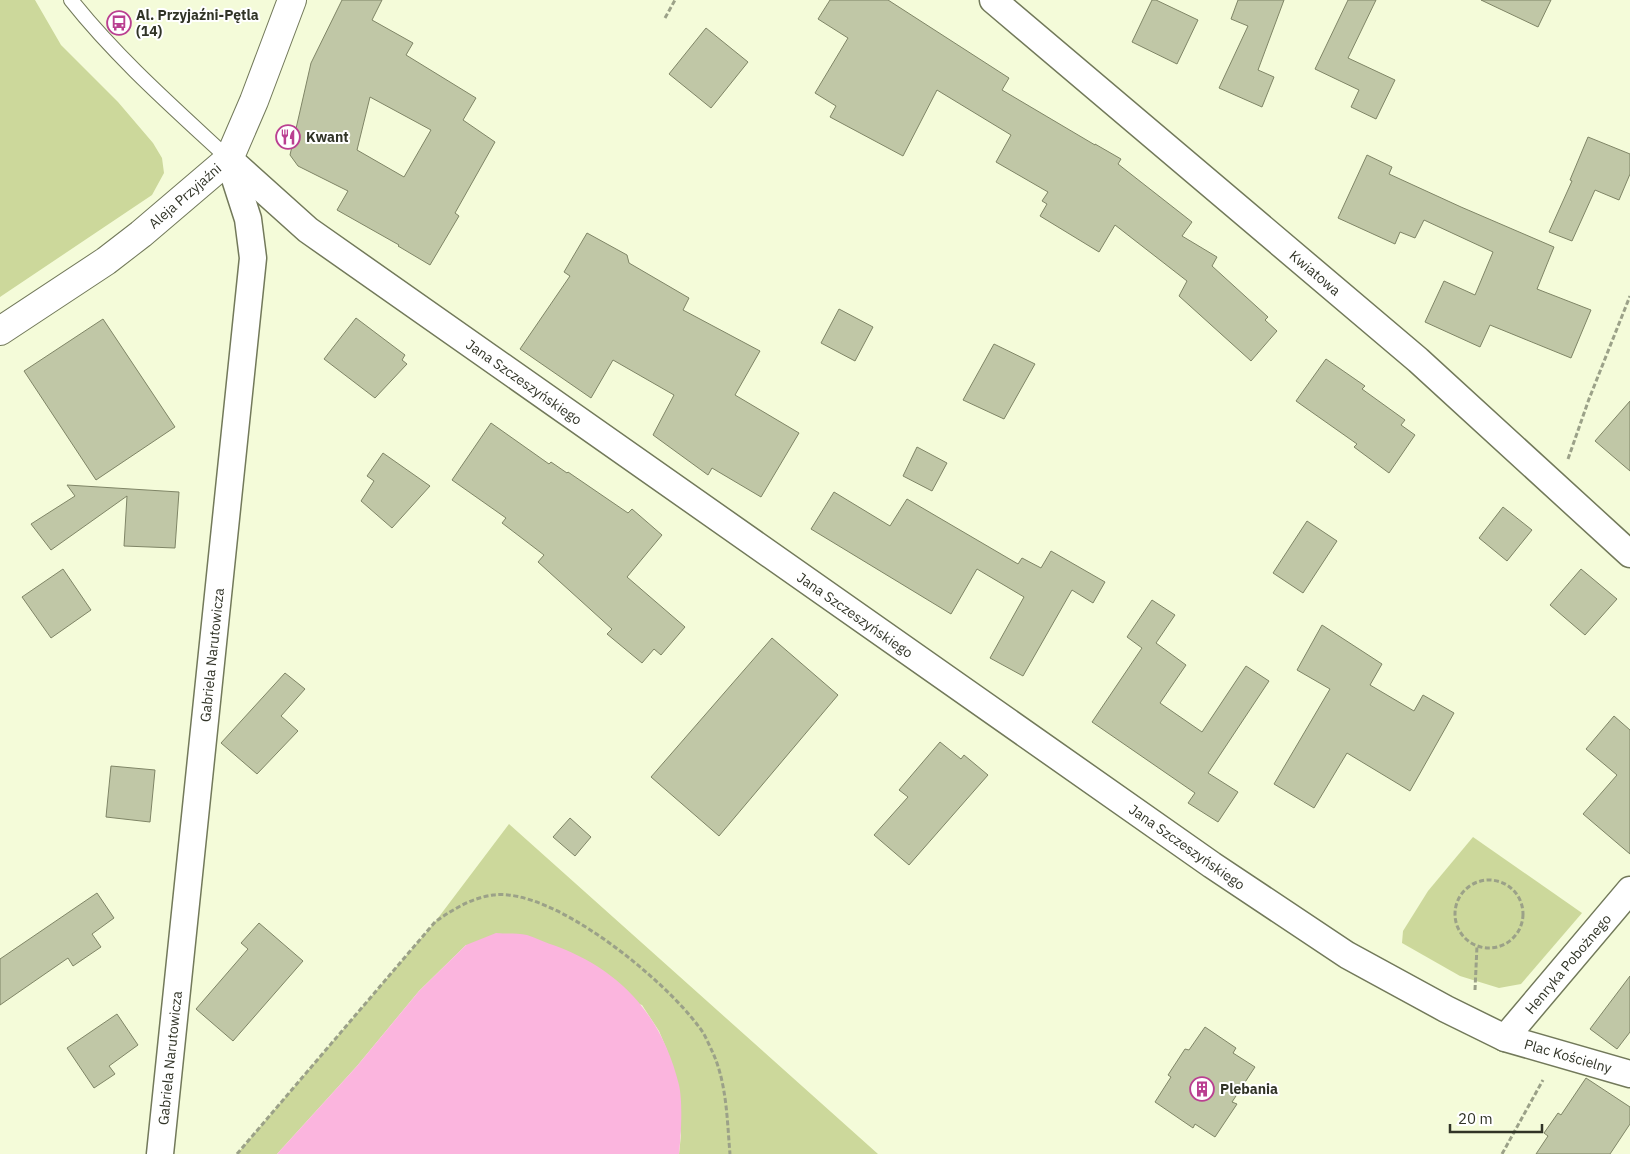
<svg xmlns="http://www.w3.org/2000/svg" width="1630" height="1154" viewBox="0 0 1630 1154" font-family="'IBM Plex Sans',sans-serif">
  <rect width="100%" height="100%" fill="#f4fbd9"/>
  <g fill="#ccd89b">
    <path d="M 0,0 L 35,0 L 61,45 L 118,102 L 153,143 L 162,158 L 164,173 L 152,195 L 0,297 Z"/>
    <path d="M 509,824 L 878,1154 L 679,1154 L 681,1135 L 667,1050 L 659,1031 L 642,1005 L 466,945 L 419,991 L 357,1066 L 277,1154 L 237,1154 L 435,922 Z"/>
    <path d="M 1473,837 L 1582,913 L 1521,984 L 1499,988 L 1460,976 L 1402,943 L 1403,931 L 1428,891 Z"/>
  </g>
  <path fill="#fbb5de" d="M 496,933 C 506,934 517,933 527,935 C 536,938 546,943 556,946 C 622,971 662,1016 679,1085 C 683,1103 681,1136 679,1154 L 277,1154 L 357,1066 L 419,991 L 466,945 Z"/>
  <g fill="#c0c7a6" stroke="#7f8566" fill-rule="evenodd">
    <path d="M 342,0 L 382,0 L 372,20 L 413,43 L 406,55 L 476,98 L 463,120 L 495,142 L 455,213 L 459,216 L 430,265 L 398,246 L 399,245 L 337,210 L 348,191 L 298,166 L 290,155 L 311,63 ZM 370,97 L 431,130 L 404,177 L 357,150 Z"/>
    <path d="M 830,0 L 888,0 L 1009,78 L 1002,90 L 1095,145 L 1095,144 L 1121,159 L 1118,164 L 1192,222 L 1182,236 L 1217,257 L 1212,266 L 1268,317 L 1265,320 L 1277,331 L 1251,361 L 1179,296 L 1187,281 L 1115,225 L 1099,252 L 1040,216 L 1047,204 L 1042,201 L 1048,192 L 996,162 L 1011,135 L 937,90 L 903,156 L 830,117 L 836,106 L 815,93 L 848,38 L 818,19 Z"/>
    <path d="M 1152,0 L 1156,0 L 1198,20 L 1177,64 L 1132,42 Z"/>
    <path d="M 1238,0 L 1284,0 L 1258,70 L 1274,77 L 1262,107 L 1219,88 L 1248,26 L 1231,19 Z"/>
    <path d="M 1348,0 L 1376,0 L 1348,58 L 1395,80 L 1376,119 L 1351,107 L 1359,90 L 1315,69 Z"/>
    <path d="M 1481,0 L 1551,0 L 1538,27 Z"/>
    <path d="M 706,28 L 748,62 L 711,108 L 669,74 Z"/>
    <path d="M 1588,137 L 1630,154 L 1630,174 L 1619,200 L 1595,190 L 1572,241 L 1549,232 L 1572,181 L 1570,180 Z"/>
    <path d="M 1367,155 L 1392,167 L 1389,174 L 1461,207 L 1554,247 L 1537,289 L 1591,310 L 1571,358 L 1490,325 L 1480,347 L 1425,322 L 1444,281 L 1475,295 L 1493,252 L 1424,220 L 1415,238 L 1400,232 L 1395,244 L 1338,218 Z"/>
    <path d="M 587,233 L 627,255 L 629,263 L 689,298 L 683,310 L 760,351 L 735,395 L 799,433 L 761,497 L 712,468 L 708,475 L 653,435 L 674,395 L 613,360 L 591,398 L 520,349 L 570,276 L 564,272 Z"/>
    <path d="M 839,309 L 873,327 L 855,361 L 821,343 Z"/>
    <path d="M 356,318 L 405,355 L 402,360 L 407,364 L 375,398 L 324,359 Z"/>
    <path d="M 103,319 L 175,427 L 96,480 L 24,371 Z"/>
    <path d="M 994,344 L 1035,364 L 1004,419 L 963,400 Z"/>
    <path d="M 1326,359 L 1365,386 L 1362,389 L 1405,420 L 1401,425 L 1415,435 L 1389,473 L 1354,447 L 1357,444 L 1296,401 Z"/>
    <path d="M 1630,401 L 1630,471 L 1595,441 Z"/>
    <path d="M 491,423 L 549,464 L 551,462 L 567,473 L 568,472 L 628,513 L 632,509 L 662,535 L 627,577 L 685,627 L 661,655 L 654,649 L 642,663 L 607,634 L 612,629 L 538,562 L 544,555 L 502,523 L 506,518 L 452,480 Z"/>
    <path d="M 917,447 L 947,463 L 932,491 L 903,476 Z"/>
    <path d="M 383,453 L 430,486 L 392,528 L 361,501 L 374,481 L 367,476 Z"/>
    <path d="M 67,485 L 179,492 L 175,548 L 124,546 L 127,496 L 51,550 L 31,524 L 75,496 Z"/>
    <path d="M 834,492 L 890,526 L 907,499 L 1018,564 L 1022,558 L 1041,568 L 1051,551 L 1105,582 L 1093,603 L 1072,590 L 1023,676 L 990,658 L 1024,597 L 977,569 L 951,614 L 811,529 Z"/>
    <path d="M 1503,507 L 1532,530 L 1507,561 L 1479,538 Z"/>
    <path d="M 1307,521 L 1337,541 L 1303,593 L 1273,573 Z"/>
    <path d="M 63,569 L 91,610 L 51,638 L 22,597 Z"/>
    <path d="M 1581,569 L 1617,599 L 1585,635 L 1550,605 Z"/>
    <path d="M 1152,600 L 1175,615 L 1156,643 L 1186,665 L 1160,703 L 1202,732 L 1246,666 L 1269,681 L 1208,773 L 1238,792 L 1218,822 L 1188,803 L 1195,793 L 1092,722 L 1142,648 L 1127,637 Z"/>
    <path d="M 1322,625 L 1382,664 L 1370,685 L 1414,711 L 1423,695 L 1454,713 L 1410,791 L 1347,753 L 1314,808 L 1274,784 L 1330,689 L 1297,670 Z"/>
    <path d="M 772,638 L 838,695 L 719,836 L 651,777 Z"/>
    <path d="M 285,673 L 305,689 L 281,716 L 298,731 L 257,774 L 221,743 Z"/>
    <path d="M 1614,716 L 1630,730 L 1630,854 L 1583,814 L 1617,775 L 1586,749 Z"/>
    <path d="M 940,742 L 961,759 L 964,755 L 988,775 L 909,865 L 874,835 L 908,797 L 899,790 Z"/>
    <path d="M 111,766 L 155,770 L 150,822 L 106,817 Z"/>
    <path d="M 570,818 L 591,837 L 575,856 L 553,837 Z"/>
    <path d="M 97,893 L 114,918 L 92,934 L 101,947 L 73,966 L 68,958 L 0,1005 L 0,959 Z"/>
    <path d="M 259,923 L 303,961 L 233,1041 L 196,1009 L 248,949 L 241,943 Z"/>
    <path d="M 1630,976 L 1630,1032 L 1617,1049 L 1590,1029 Z"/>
    <path d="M 117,1014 L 138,1045 L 109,1066 L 115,1074 L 94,1088 L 67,1048 Z"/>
    <path d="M 1205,1027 L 1236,1048 L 1233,1053 L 1255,1067 L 1232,1102 L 1237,1104 L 1215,1137 L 1195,1124 L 1193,1128 L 1155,1102 L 1171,1077 L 1168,1075 L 1185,1049 L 1189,1050 Z"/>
    <path d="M 1586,1078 L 1630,1107 L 1630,1124 L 1610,1154 L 1536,1154 L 1548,1136 L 1544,1133 L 1558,1113 L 1561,1115 Z"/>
  </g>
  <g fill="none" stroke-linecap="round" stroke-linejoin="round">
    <g stroke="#72795a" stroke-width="16">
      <path id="lane" d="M 71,0 C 117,58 174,108 229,159"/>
    </g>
    <g stroke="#72795a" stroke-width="29">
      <g id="street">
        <path d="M 993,0 L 1418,360 L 1630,554"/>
        <path d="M 229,159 L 308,230 L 1212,865 L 1347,955 L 1446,1009 L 1505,1038 L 1630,1074"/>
        <path d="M 1505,1038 L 1630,890"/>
        <path d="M 160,1154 L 253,258 L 248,219 L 229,160"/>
      </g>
    </g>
    <g stroke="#72795a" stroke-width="30">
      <path id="secondary" d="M 0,331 L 106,261 L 141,234 L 229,159 L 254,101 L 292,0"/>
    </g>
    <g stroke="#9ba188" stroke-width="3" stroke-dasharray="5 2.5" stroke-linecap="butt">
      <path d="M 665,18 L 675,0"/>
      <path d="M 1568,459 L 1589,399 L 1630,296"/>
      <circle cx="1489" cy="914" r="34"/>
      <path d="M 1475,990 L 1477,946"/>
      <path d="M 237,1154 L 435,922 C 452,910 471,898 493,895 C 553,887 665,980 699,1027 C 705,1034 709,1045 713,1053 C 727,1085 727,1120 730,1154"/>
      <path d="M 1502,1154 L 1543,1080"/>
    </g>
    <use href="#lane" stroke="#fff" stroke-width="14"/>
    <use href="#street" stroke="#fff" stroke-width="26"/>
    <use href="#secondary" stroke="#fff" stroke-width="28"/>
  </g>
  <defs>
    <g id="bus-ring" transform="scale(1.25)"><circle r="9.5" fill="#fff" stroke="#ba3f91" stroke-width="1.5"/><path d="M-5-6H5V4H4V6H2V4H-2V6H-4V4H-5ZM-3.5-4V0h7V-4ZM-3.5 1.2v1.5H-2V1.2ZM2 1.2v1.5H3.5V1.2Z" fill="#ba3f91"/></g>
    <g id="restaurant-ring" transform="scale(1.25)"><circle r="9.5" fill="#fff" stroke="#ba3f91" stroke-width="1.5"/><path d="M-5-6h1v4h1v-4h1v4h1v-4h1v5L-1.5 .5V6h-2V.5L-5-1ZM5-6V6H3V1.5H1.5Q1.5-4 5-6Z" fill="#ba3f91"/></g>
    <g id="building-ring" transform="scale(1.25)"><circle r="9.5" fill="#fff" stroke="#ba3f91" stroke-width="1.5"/><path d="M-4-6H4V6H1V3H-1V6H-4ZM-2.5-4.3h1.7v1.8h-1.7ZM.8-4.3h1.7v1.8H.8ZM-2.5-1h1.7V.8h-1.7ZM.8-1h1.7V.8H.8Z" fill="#ba3f91"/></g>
  </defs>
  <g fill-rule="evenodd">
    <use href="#bus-ring" x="119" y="23"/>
    <use href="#restaurant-ring" x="288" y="137"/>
    <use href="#building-ring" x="1202" y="1089"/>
  </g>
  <g text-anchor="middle" stroke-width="4" stroke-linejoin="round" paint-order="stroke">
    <g font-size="14" font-weight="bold" fill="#313427" stroke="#fff" text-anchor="start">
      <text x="136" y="20">Al. Przyjaźni-Pętla<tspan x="136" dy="16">(14)</tspan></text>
      <text x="306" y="142">Kwant</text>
      <text x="1220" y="1094">Plebania</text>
    </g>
    <g font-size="14" fill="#313427" stroke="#fff">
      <text transform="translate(185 196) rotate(-41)" y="5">Aleja Przyjaźni</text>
      <text transform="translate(1315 273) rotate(40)" y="5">Kwiatowa</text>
      <text transform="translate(524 382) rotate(35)" y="5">Jana Szczeszyńskiego</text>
      <text transform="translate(855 615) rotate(35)" y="5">Jana Szczeszyńskiego</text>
      <text transform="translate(212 655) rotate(-84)" y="5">Gabriela Narutowicza</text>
      <text transform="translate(1187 847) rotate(35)" y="5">Jana Szczeszyńskiego</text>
      <text transform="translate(1568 964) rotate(-50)" y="5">Henryka Pobożnego</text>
      <text transform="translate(1568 1056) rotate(16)" y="5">Plac Kościelny</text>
      <text transform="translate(170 1058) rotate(-84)" y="5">Gabriela Narutowicza</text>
    </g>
  </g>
  <path d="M1450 1124v8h92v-8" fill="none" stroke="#313427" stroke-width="2.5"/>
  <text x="1458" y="1124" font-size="15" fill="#313427" stroke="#ffffff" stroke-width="4" paint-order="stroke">20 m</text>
</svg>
